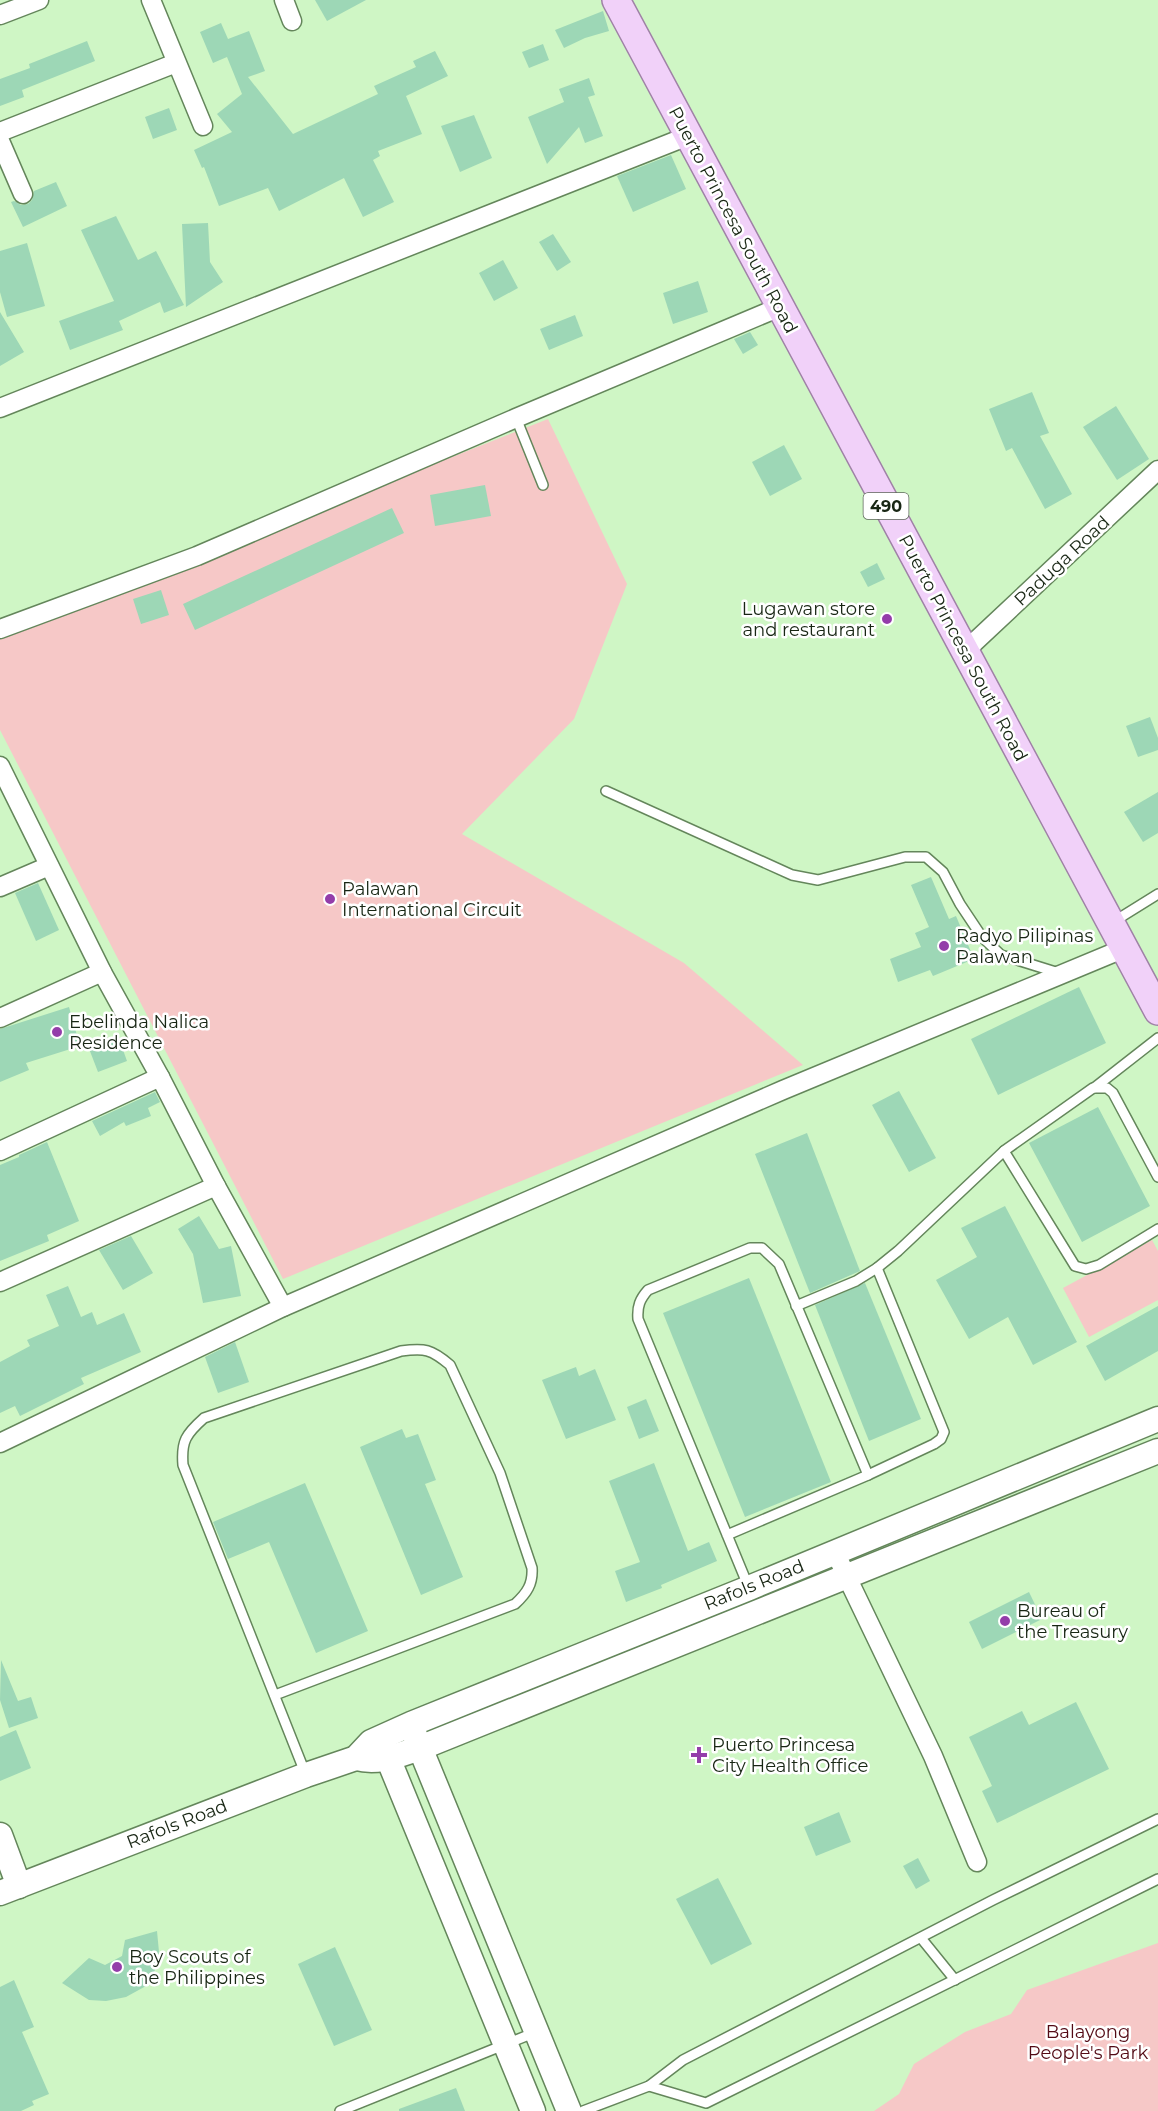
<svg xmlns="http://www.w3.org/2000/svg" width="1158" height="2111" viewBox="0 0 1158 2111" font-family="Montserrat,sans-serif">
  <rect width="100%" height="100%" fill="#cff6c5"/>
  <g fill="#f6c8c7">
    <path d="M 548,419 L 627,584 L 574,719 L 462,834 L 684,963 L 803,1065 L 283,1279 L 0,730 L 0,636 Z"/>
    <path d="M 1152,1240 L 1158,1251 L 1158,1300 L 1089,1337 L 1063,1288 Z"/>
    <path d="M 1158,1943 L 1158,2111 L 874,2111 L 899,2094 L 914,2064 L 965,2032 L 1011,2014 L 1027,1990 Z"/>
  </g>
  <g fill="#9dd7b6">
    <path d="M 315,0 L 366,0 L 327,21 Z"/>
    <path d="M 603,11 L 609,31 L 585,38 L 564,48 L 555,30 Z"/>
    <path d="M 221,23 L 228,39 L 249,31 L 265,71 L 248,77 L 293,134 L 378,94 L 374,86 L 416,67 L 413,61 L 435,51 L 448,76 L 406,96 L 422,134 L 378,151 L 380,156 L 373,160 L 394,202 L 363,217 L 344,178 L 279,211 L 268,188 L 219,206 L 204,167 L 202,168 L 194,150 L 232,132 L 217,114 L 242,94 L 227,57 L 213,63 L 200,32 Z"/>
    <path d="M 87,41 L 95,61 L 22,90 L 24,97 L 0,106 L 0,79 L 30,68 L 29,64 Z"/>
    <path d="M 543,44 L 549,60 L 529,68 L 522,52 Z"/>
    <path d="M 589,78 L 595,95 L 588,97 L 603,136 L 585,143 L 579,127 L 547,164 L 528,117 L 564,102 L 559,89 Z"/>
    <path d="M 169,108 L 177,130 L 153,139 L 145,117 Z"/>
    <path d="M 474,115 L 492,158 L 460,172 L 441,126 Z"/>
    <path d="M 671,155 L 686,189 L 633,212 L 617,176 Z"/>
    <path d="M 56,182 L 67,206 L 23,227 L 11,202 L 14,201 L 21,205 L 28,204 L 32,200 L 34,191 Z"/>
    <path d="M 116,216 L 138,260 L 156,251 L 184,305 L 164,313 L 160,302 L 119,321 L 123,330 L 70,350 L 59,321 L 114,301 L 81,230 Z"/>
    <path d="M 208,223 L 210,262 L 223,282 L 186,307 L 182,224 Z"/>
    <path d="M 553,234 L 571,262 L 557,271 L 539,242 Z"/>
    <path d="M 27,243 L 45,306 L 7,317 L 0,292 L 0,251 Z"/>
    <path d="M 503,260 L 518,288 L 494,301 L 479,273 Z"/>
    <path d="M 698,281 L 708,312 L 673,324 L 663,293 Z"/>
    <path d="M 0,312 L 24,352 L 0,366 Z"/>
    <path d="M 575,315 L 583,336 L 549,350 L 540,329 Z"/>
    <path d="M 750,332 L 758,345 L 743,354 L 734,339 Z"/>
    <path d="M 1032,392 L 1049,433 L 1040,436 L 1072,494 L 1045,509 L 1012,448 L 1006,451 L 989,409 Z"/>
    <path d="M 1116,406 L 1149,459 L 1117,480 L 1083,427 Z"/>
    <path d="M 784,445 L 802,479 L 770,496 L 752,462 Z"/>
    <path d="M 485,485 L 491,516 L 435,526 L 430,495 Z"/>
    <path d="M 392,508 L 404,533 L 195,630 L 183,604 Z"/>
    <path d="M 877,563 L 885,579 L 868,587 L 860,572 Z"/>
    <path d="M 161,590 L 169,615 L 141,624 L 133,599 Z"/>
    <path d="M 1150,717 L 1158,738 L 1158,750 L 1138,757 L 1126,726 Z"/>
    <path d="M 1158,792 L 1158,833 L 1143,842 L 1124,812 Z"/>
    <path d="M 931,877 L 949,919 L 956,916 L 974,959 L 933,976 L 930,970 L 898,982 L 890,959 L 921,947 L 915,933 L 929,927 L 911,885 Z"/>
    <path d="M 38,883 L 59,930 L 36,941 L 15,893 Z"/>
    <path d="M 1079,987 L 1106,1043 L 998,1095 L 971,1039 Z"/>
    <path d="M 69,1007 L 80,1046 L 26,1063 L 29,1070 L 0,1082 L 0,1029 Z"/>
    <path d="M 118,1036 L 127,1061 L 98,1072 L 88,1046 Z"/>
    <path d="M 899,1091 L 936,1158 L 909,1172 L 872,1105 Z"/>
    <path d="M 155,1092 L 160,1102 L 148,1108 L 151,1116 L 126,1126 L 124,1122 L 100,1136 L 92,1121 Z"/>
    <path d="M 1098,1107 L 1150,1206 L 1082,1242 L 1029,1143 Z"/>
    <path d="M 807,1133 L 860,1271 L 810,1293 L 755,1154 Z"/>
    <path d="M 47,1142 L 79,1221 L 47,1235 L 49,1241 L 0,1261 L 0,1165 L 19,1157 L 19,1155 Z"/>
    <path d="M 1005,1206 L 1077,1342 L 1033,1365 L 1008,1317 L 969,1339 L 936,1280 L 977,1257 L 961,1228 Z"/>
    <path d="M 199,1216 L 219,1249 L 231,1246 L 241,1296 L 203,1303 L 193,1254 L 178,1229 Z"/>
    <path d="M 131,1236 L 153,1273 L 123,1290 L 99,1250 Z"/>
    <path d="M 749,1278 L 831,1482 L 745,1517 L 663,1313 Z"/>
    <path d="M 865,1283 L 921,1419 L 869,1441 L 815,1305 Z"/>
    <path d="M 68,1286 L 81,1317 L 92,1312 L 97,1325 L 124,1313 L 141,1352 L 81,1378 L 84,1384 L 20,1416 L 15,1406 L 0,1413 L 0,1362 L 30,1346 L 27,1340 L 59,1326 L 46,1295 Z"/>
    <path d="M 1158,1306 L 1158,1351 L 1105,1381 L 1086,1346 Z"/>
    <path d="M 235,1342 L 249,1382 L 218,1393 L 205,1357 Z"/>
    <path d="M 576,1367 L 579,1376 L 595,1369 L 616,1420 L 566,1439 L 542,1380 Z"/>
    <path d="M 646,1399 L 659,1431 L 639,1439 L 627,1407 Z"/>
    <path d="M 402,1429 L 406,1438 L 418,1434 L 436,1480 L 425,1484 L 463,1577 L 421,1595 L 360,1447 Z"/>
    <path d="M 654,1463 L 688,1551 L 709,1542 L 717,1561 L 661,1585 L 662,1588 L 626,1602 L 615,1571 L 640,1562 L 609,1481 Z"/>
    <path d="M 305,1483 L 368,1631 L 316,1653 L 269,1542 L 228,1559 L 213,1522 Z"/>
    <path d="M 1029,1592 L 1042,1619 L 982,1649 L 969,1622 Z"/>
    <path d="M 1,1660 L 18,1701 L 31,1697 L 38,1718 L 9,1728 L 0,1700 Z"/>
    <path d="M 1076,1702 L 1109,1769 L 997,1823 L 982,1791 L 992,1786 L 969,1737 L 1022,1711 L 1029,1725 Z"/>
    <path d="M 16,1730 L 31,1768 L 0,1781 L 0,1737 Z"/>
    <path d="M 839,1812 L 851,1842 L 816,1856 L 804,1827 Z"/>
    <path d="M 918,1858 L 930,1881 L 916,1889 L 903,1866 Z"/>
    <path d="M 718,1878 L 752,1944 L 711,1965 L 676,1899 Z"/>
    <path d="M 157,1931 L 159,1952 L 155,1970 L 146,1986 L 126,1997 L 106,2001 L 89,2000 L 62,1983 L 89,1958 L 105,1965 L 122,1956 L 125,1940 Z"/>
    <path d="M 335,1947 L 372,2030 L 334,2046 L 298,1964 Z"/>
    <path d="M 14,1980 L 34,2027 L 22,2032 L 49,2094 L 32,2101 L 34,2105 L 21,2111 L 0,2111 L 0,1987 Z"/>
    <path d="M 456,2088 L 465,2111 L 399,2111 L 399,2109 Z"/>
  </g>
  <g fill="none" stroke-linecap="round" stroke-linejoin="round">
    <g stroke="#64865b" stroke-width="12">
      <g id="lane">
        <path d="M 516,418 L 543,485"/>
        <path d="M 606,791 L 792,875 L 818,880 L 905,857 L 926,857 L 943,872 L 960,904 L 982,937 L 1001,955 L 1059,973"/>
        <path d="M 1113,922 L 1158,894"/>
        <path d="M 1094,1088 L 1158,1038"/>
        <path d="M 1004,1151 L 1075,1266 L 1086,1269 L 1099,1265 L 1158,1229"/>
        <path d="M 796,1306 L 856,1281 L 877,1268 L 898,1251 L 1004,1151 L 1093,1088 L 1107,1088 L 1113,1093 L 1158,1177"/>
        <path d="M 868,1475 L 934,1444 L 941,1439 L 944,1432 L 877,1268"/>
        <path d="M 727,1535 L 868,1475 L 779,1264 L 762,1248 L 750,1248 L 648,1290 C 640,1299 637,1306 638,1319 L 749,1588"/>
        <path d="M 275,1695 L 515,1604 C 527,1593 533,1584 532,1568 L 500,1473 L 450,1365 C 431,1349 425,1348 401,1351 L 204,1418 C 186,1434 181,1441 183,1465 L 306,1775"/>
        <path d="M 921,1938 L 955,1980"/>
        <path d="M 649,2086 L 706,2103 L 1158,1879"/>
        <path d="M 340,2111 L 536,2032"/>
        <path d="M 583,2111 L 649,2086 L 683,2060 L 993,1900 L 1158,1819"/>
      </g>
    </g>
    <g stroke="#64865b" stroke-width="21">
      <g id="street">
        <path d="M 151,0 L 203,126"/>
        <path d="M 284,0 L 292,21"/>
        <path d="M 0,15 L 39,0"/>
        <path d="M 0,132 L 176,63"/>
        <path d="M 0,141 L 23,194"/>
        <path d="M 0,408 L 688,136"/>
        <path d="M 0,629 L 197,556 L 516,418 L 780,307"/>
        <path d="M 965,651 L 1158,470"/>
        <path d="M 0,766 L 102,972 L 160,1077 L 216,1186 L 283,1307"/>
        <path d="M 0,887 L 49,866"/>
        <path d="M 0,1018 L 102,972"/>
        <path d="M 0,1151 L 160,1077"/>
        <path d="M 0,1282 L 216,1186"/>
        <path d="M 0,1443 L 283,1307 L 783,1090 L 1125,948"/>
        <path d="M 835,1552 L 933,1756 L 977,1862"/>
      </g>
    </g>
    <g stroke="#64865b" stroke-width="27">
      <g id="secondary">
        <path d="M 414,1733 L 569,2111"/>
        <path d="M 383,1746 L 533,2111"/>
        <path d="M 356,1758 C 379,1764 398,1755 420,1748 L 1158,1451"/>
        <path d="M 0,1835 L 19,1886"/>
        <path d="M 0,1893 L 306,1775 L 356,1758 L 371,1742 L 411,1724 L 749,1588 L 1158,1419"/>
      </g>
    </g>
    <g stroke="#9f82a6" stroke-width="30">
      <path id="primary" d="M 616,0 L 1158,1011"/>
    </g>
    <use href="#lane" stroke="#fff" stroke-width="9"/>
    <use href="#street" stroke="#fff" stroke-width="18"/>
    <use href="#secondary" stroke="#fff" stroke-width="24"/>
    <use href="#primary" stroke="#f1d1f9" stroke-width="27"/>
  </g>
  <g fill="#943daa" stroke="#fff" stroke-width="2">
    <circle cx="887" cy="619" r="6"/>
    <circle cx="330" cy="899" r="6"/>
    <circle cx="944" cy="946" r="6"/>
    <circle cx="57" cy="1032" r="6"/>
    <circle cx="1005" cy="1621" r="6"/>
    <path d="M696 1746h6v6h6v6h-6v6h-6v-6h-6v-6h6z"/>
    <circle cx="117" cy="1967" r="6"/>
  </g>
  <g text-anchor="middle" stroke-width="5" stroke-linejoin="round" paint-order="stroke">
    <rect fill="#fff" stroke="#5d675a" stroke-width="1.5" x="863.5" y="493" width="45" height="26" rx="4.5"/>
    <g font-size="16" font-weight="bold" fill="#182614">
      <text x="886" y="512">490</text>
    </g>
    <g font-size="18" fill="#182614" stroke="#fff">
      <text transform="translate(733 220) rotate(62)" y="6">Puerto Princesa South Road</text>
      <text transform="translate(1062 561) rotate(-43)" y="6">Paduga Road</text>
      <text transform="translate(963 648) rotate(62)" y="6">Puerto Princesa South Road</text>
      <text transform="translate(754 1585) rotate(-22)" y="6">Rafols Road</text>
      <text transform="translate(177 1824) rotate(-21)" y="6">Rafols Road</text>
    </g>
    <g font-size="18" fill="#182614" stroke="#fff" text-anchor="start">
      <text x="875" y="615" text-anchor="end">Lugawan store<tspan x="875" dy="21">and restaurant</tspan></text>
      <text x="342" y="895">Palawan<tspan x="342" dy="21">International Circuit</tspan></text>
      <text x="956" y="942">Radyo Pilipinas<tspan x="956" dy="21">Palawan</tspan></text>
      <text x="69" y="1028">Ebelinda Nalica<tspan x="69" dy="21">Residence</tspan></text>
      <text x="1017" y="1617">Bureau of<tspan x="1017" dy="21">the Treasury</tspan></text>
      <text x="712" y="1751">Puerto Princesa<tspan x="712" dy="21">City Health Office</tspan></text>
      <text x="129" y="1963">Boy Scouts of<tspan x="129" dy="21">the Philippines</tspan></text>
    </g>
    <g font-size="18" fill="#530a15" stroke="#fff">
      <text x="1088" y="2038">Balayong<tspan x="1088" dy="21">People's Park</tspan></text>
    </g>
  </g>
</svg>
